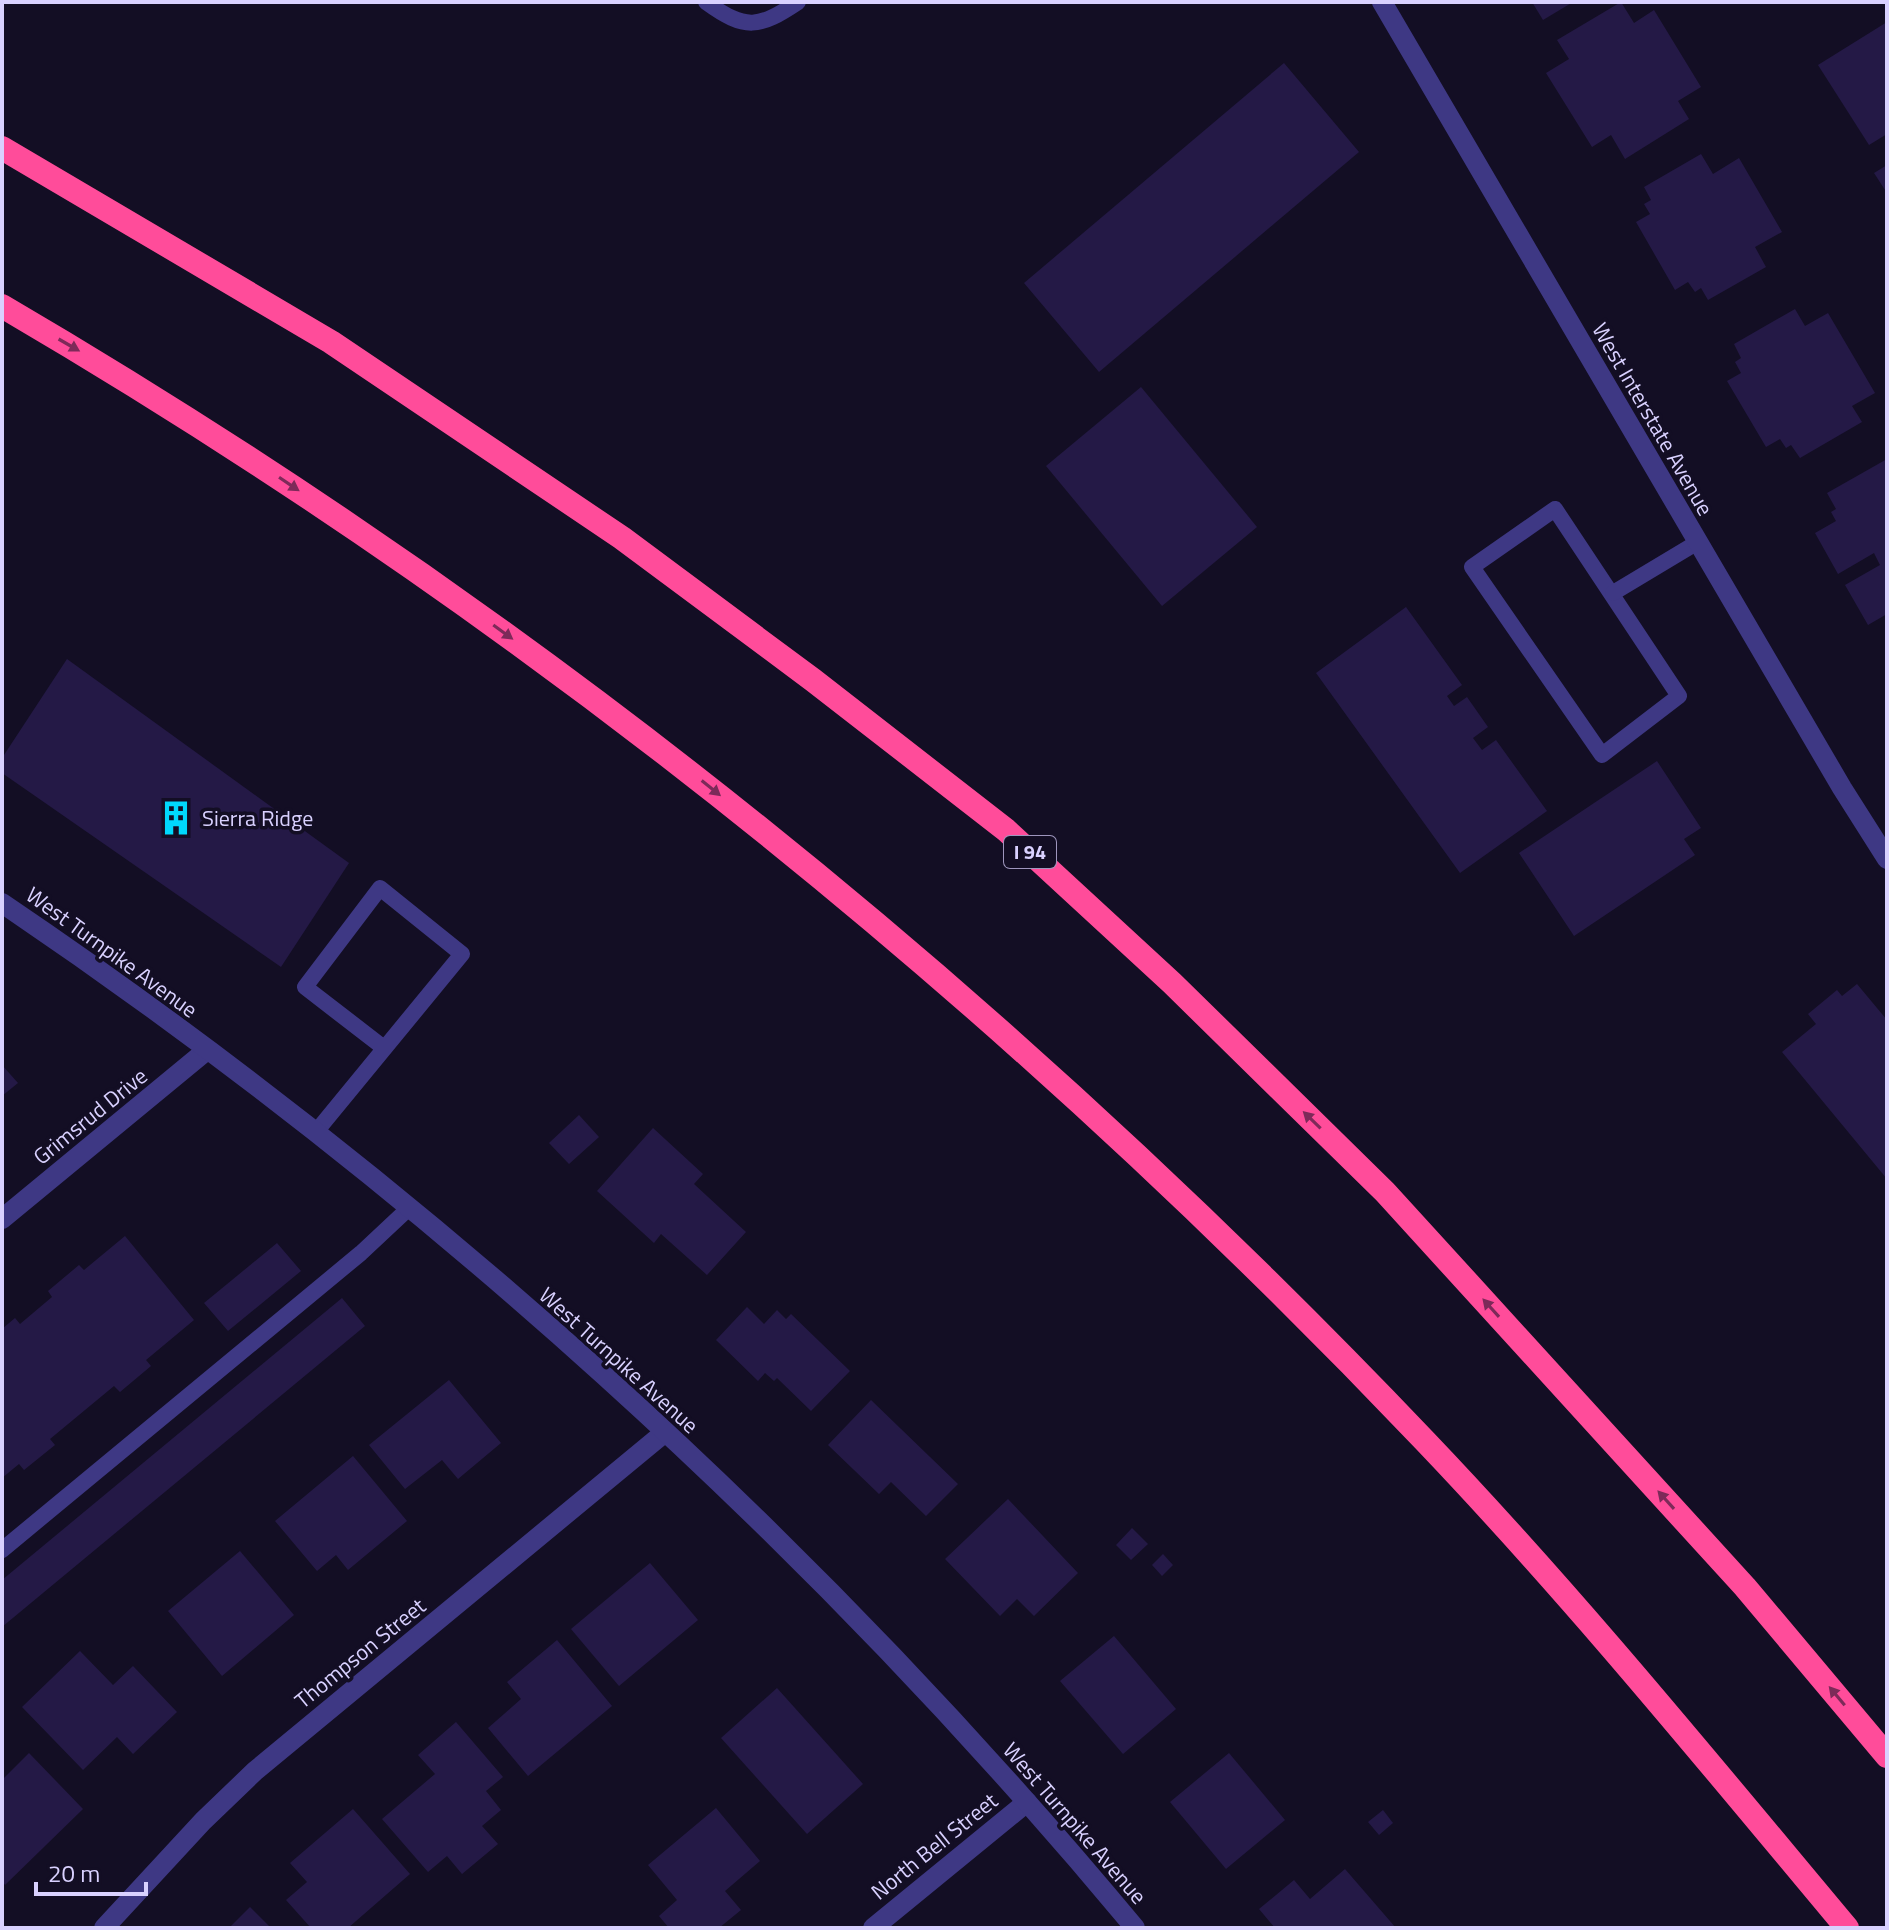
<svg xmlns="http://www.w3.org/2000/svg" width="1889" height="1930" viewBox="0 0 1889 1930" font-family="'Titillium Web',sans-serif">
  <rect width="100%" height="100%" fill="#130e24"/>
  <g fill="#241946">
    <path d="M 1532,2 L 1573,2 L 1543,20 Z"/>
    <path d="M 1621,2 L 1634,23 L 1654,10 L 1701,87 L 1678,101 L 1689,119 L 1625,159 L 1611,135 L 1592,147 L 1546,73 L 1569,59 L 1557,40 Z"/>
    <path d="M 1887,22 L 1887,134 L 1869,145 L 1818,65 Z"/>
    <path d="M 1284,63 L 1359,152 L 1099,372 L 1024,283 Z"/>
    <path d="M 1701,154 L 1713,174 L 1739,158 L 1782,232 L 1755,247 L 1766,267 L 1708,300 L 1701,288 L 1695,292 L 1688,282 L 1675,290 L 1636,222 L 1650,214 L 1644,204 L 1651,200 L 1644,187 Z"/>
    <path d="M 1887,165 L 1887,193 L 1874,173 Z"/>
    <path d="M 1795,309 L 1805,326 L 1828,313 L 1875,393 L 1852,406 L 1862,422 L 1800,458 L 1791,445 L 1786,448 L 1780,439 L 1766,447 L 1727,381 L 1741,373 L 1735,362 L 1741,358 L 1734,344 Z"/>
    <path d="M 1141,387 L 1257,527 L 1162,606 L 1046,466 Z"/>
    <path d="M 1887,459 L 1887,614 L 1868,625 L 1845,585 L 1880,565 L 1874,553 L 1838,574 L 1815,533 L 1836,521 L 1831,512 L 1836,509 L 1827,493 Z"/>
    <path d="M 1406,607 L 1462,685 L 1447,696 L 1454,706 L 1467,697 L 1488,727 L 1473,738 L 1482,750 L 1496,740 L 1547,811 L 1460,873 L 1316,673 Z"/>
    <path d="M 67,659 L 349,863 L 281,967 L 2,773 L 2,758 Z"/>
    <path d="M 1657,761 L 1701,828 L 1684,839 L 1695,855 L 1574,936 L 1519,853 Z"/>
    <path d="M 1857,984 L 1887,1020 L 1887,1179 L 1782,1052 L 1816,1024 L 1808,1014 L 1837,990 L 1842,996 Z"/>
    <path d="M 2,1065 L 18,1083 L 2,1096 Z"/>
    <path d="M 579,1115 L 599,1137 L 569,1164 L 549,1143 Z"/>
    <path d="M 653,1128 L 703,1174 L 694,1184 L 746,1232 L 707,1275 L 661,1234 L 654,1243 L 597,1191 Z"/>
    <path d="M 125,1236 L 194,1320 L 146,1360 L 151,1366 L 120,1392 L 114,1386 L 50,1439 L 55,1445 L 24,1470 L 19,1464 L 2,1478 L 2,1329 L 15,1318 L 20,1324 L 52,1297 L 48,1291 L 79,1265 L 84,1270 Z"/>
    <path d="M 277,1243 L 301,1271 L 228,1331 L 204,1303 Z"/>
    <path d="M 342,1298 L 365,1326 L 2,1627 L 2,1580 Z"/>
    <path d="M 747,1307 L 764,1324 L 777,1310 L 786,1319 L 791,1314 L 850,1371 L 811,1411 L 777,1378 L 774,1381 L 765,1373 L 758,1381 L 716,1340 Z"/>
    <path d="M 449,1380 L 501,1443 L 458,1479 L 442,1460 L 405,1489 L 369,1445 Z"/>
    <path d="M 871,1400 L 958,1484 L 926,1516 L 891,1482 L 879,1494 L 828,1445 Z"/>
    <path d="M 353,1456 L 407,1521 L 348,1570 L 336,1555 L 317,1571 L 275,1521 Z"/>
    <path d="M 1008,1499 L 1078,1573 L 1034,1616 L 1017,1599 L 1000,1616 L 945,1559 Z"/>
    <path d="M 1132,1528 L 1148,1544 L 1131,1560 L 1116,1545 Z"/>
    <path d="M 240,1551 L 294,1615 L 222,1676 L 168,1611 Z"/>
    <path d="M 1163,1554 L 1173,1565 L 1162,1576 L 1152,1565 Z"/>
    <path d="M 650,1563 L 698,1620 L 619,1686 L 571,1629 Z"/>
    <path d="M 1114,1636 L 1176,1709 L 1123,1754 L 1060,1681 Z"/>
    <path d="M 557,1640 L 612,1706 L 528,1776 L 488,1728 L 521,1699 L 507,1682 Z"/>
    <path d="M 80,1651 L 113,1685 L 133,1666 L 177,1712 L 133,1754 L 117,1737 L 83,1770 L 22,1707 Z"/>
    <path d="M 777,1688 L 863,1784 L 807,1834 L 721,1738 Z"/>
    <path d="M 456,1722 L 503,1777 L 486,1791 L 501,1810 L 482,1826 L 498,1844 L 462,1874 L 447,1856 L 428,1872 L 382,1819 L 435,1774 L 418,1755 Z"/>
    <path d="M 29,1753 L 83,1809 L 5,1885 L 2,1881 L 2,1780 Z"/>
    <path d="M 1229,1753 L 1285,1820 L 1226,1869 L 1170,1802 Z"/>
    <path d="M 716,1808 L 760,1861 L 725,1891 L 741,1910 L 719,1928 L 669,1928 L 659,1916 L 677,1900 L 648,1865 Z"/>
    <path d="M 353,1809 L 410,1874 L 348,1928 L 311,1928 L 286,1900 L 307,1882 L 290,1863 Z"/>
    <path d="M 1383,1810 L 1393,1823 L 1379,1835 L 1368,1822 Z"/>
    <path d="M 1345,1869 L 1396,1928 L 1275,1928 L 1259,1909 L 1294,1880 L 1310,1899 Z"/>
    <path d="M 250,1907 L 271,1928 L 229,1928 Z"/>
  </g>
  <g fill="none" stroke-linecap="round" stroke-linejoin="round">
    <g stroke="#3e3884" stroke-width="16">
      <path d="M 706,2 C 746,31 759,28 798,2"/>
      <path d="M 1555,509 L 1679,696 L 1602,755 L 1472,567 Z"/>
      <path d="M 1613,593 L 1698,542"/>
      <path d="M 315,1133 L 462,954 L 380,888 L 305,987 L 384,1048"/>
      <path d="M 2,1550 L 361,1253 L 408,1209"/>
    </g>
    <g stroke="#3e3884" stroke-width="20">
      <path d="M 2,1219 L 207,1050"/>
      <path d="M 104,1928 L 203,1821 L 255,1771 L 664,1433"/>
      <path d="M 873,1928 L 1027,1802"/>
    </g>
    <g stroke="#3e3884" stroke-width="20">
      <path d="M 1382,2 L 1842,788 L 1887,859"/>
      <path d="M 2,903 C 422,1187 811,1538 1135,1928"/>
    </g>
    <g stroke="#ff4c9a" stroke-width="24">
      <path d="M 2,148 L 331,342 L 622,538 L 813,680 L 1006,830 L 1172,983 L 1385,1192 L 1745,1587 L 1887,1756"/>
      <path d="M 2,306 C 529,614 1003,998 1424,1440 C 1573,1596 1709,1763 1847,1928"/>
    </g>
  </g>
  <defs><path id="oneway-solid" d="M-6-.8H1V-3.2L6.5 0L1 3.2V.8H-6Z" transform="scale(2)"/></defs>
  <g fill="#7d2a59">
    <use href="#oneway-solid" transform="translate(69 345) rotate(30)"/>
    <use href="#oneway-solid" transform="translate(289 484) rotate(34)"/>
    <use href="#oneway-solid" transform="translate(503 632) rotate(36)"/>
    <use href="#oneway-solid" transform="translate(711 788) rotate(39)"/>
    <use href="#oneway-solid" transform="translate(1312 1120) rotate(-136)"/>
    <use href="#oneway-solid" transform="translate(1491 1308) rotate(-132)"/>
    <use href="#oneway-solid" transform="translate(1666 1500) rotate(-132)"/>
    <use href="#oneway-solid" transform="translate(1837 1696) rotate(-130)"/>
  </g>
  <defs>
    <g id="building-bare" transform="scale(2.76)"><path d="M-4-6H4V6H1V3H-1V6H-4ZM-2.5-4.3h1.7v1.8h-1.7ZM.8-4.3h1.7v1.8H.8ZM-2.5-1h1.7V.8h-1.7ZM.8-1h1.7V.8H.8Z" fill="#00d8fc" stroke="#130e24" stroke-width="2.5" paint-order="stroke"/></g>
  </defs>
  <g fill-rule="evenodd">
    <use href="#building-bare" x="176" y="818"/>
  </g>
  <g text-anchor="middle" stroke-width="7" stroke-linejoin="round" paint-order="stroke">
    <rect fill="#130e24" stroke="#9e96bd" stroke-width="2" x="1004" y="836" width="52" height="32" rx="6"/>
    <g font-size="20" font-weight="bold" fill="#d9d1ff">
      <text x="1030" y="859">I 94</text>
    </g>
    <g font-size="22" fill="#d9d1ff" stroke="#130e24">
      <text transform="translate(1653 419) rotate(60)" y="8">West Interstate Avenue</text>
      <text transform="translate(112 952) rotate(36)" y="8">West Turnpike Avenue</text>
      <text transform="translate(90 1116) rotate(-39)" y="8">Grimsrud Drive</text>
      <text transform="translate(619 1360) rotate(42)" y="8">West Turnpike Avenue</text>
      <text transform="translate(360 1653) rotate(-39)" y="8">Thompson Street</text>
      <text transform="translate(1075 1823) rotate(49)" y="8">West Turnpike Avenue</text>
      <text transform="translate(934 1846) rotate(-39)" y="8">North Bell Street</text>
    </g>
    <g font-size="22" fill="#d9d1ff" stroke="#130e24" text-anchor="start">
      <text x="202" y="826">Sierra Ridge</text>
    </g>
  </g>
  <rect width="1889" height="1930" fill="none" stroke="#d9d1ff" stroke-width="8"/>
  <path d="M36 1882v12h110v-12" fill="none" stroke="#d9d1ff" stroke-width="4"/>
  <text x="48" y="1882" font-size="24" fill="#d9d1ff" stroke="#130e24" stroke-width="6" paint-order="stroke">20 m</text>
</svg>
